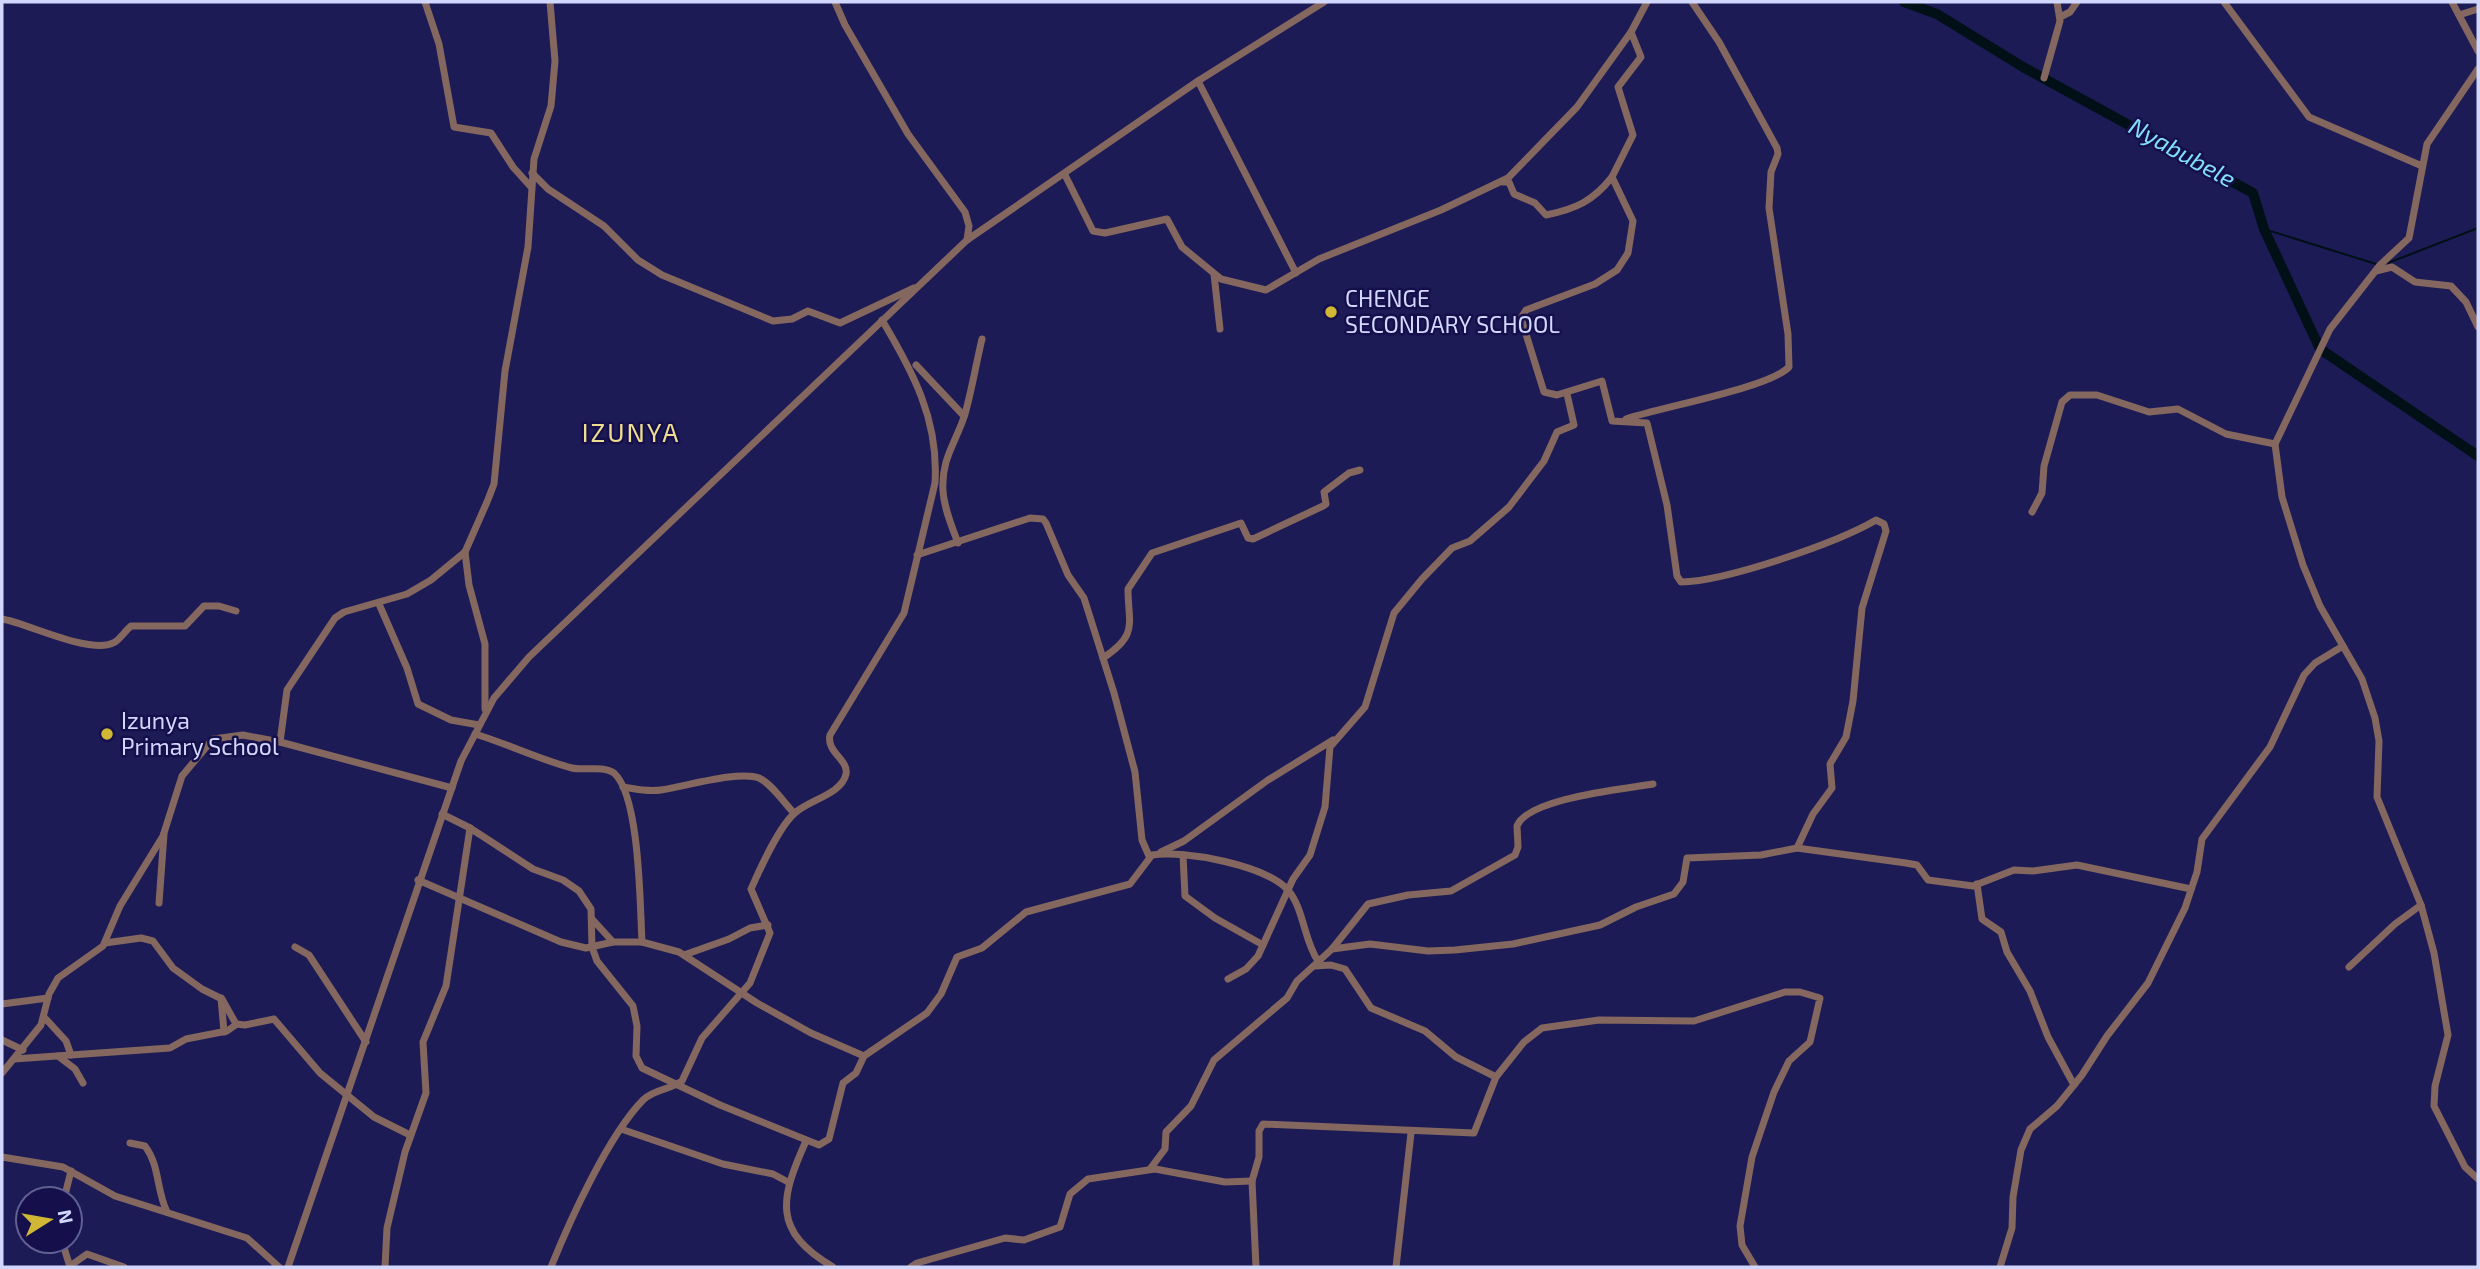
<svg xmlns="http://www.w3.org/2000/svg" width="2480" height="1269" viewBox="0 0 2480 1269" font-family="'Exo 2',sans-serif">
  <rect width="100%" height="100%" fill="#1d1b56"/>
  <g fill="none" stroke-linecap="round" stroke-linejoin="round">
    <g stroke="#001016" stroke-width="2">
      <path d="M 2264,229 L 2376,264"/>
      <path d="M 2388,263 L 2478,228"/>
    </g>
    <path stroke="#001016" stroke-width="10" d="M 1904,2 L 1937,14 L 2023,67 L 2253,193 L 2264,229 L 2320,349 L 2478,456"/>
    <g stroke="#84675e" stroke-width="7">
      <path d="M 425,2 L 439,44 L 454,127 L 491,133 L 513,167 L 531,187"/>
      <path d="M 835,2 L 845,25 L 908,134 L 965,212 L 969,226 L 967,240"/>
      <path d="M 1647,2 L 1631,32 L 1641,57 L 1618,87 L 1633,135 L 1612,177 L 1633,221 L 1628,253 L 1617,270 L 1595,284 L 1526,310 L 1521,318 L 1544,392 L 1557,395 L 1602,381 L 1612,421 L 1647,423 L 1667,505 L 1677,576 L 1681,582 C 1726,581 1837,543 1876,520 L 1884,524 L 1886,531 L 1862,608 L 1853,701 L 1846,737 L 1830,764 L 1832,788 L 1813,814 L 1797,848"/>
      <path d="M 2224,2 L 2309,117 L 2422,166"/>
      <path d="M 2452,2 L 2478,51"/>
      <path d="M 2459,15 L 2478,9"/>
      <path d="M 2060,17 L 2070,12 L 2077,2"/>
      <path d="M 2478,69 L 2427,144 L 2409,238 L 2380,265 L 2330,329 L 2275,444 L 2282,497 L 2303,565 L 2320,606 L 2362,679 L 2375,718 L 2379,741 L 2377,797 L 2421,905 L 2434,953 L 2448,1035 L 2435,1086 L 2434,1106 L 2465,1167 L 2478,1179"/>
      <path d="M 2044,78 L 2060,21 L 2057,2"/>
      <path d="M 1198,81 L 1296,273"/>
      <path d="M 532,173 L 548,189 L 604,226 L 638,260 L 662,275 L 773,321 L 792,319 L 808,311 L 840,323 L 914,288"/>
      <path d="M 1065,175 L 1093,231 L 1105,233 L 1167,219 L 1182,247 L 1221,279 L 1266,290 L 1319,259 L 1441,210 L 1508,178 L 1577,107 L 1631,32"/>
      <path d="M 1503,182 L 1509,182 L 1514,194 L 1535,203 L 1546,215 C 1576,209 1593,201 1612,177"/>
      <path d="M 2376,271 L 2392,267 L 2415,282 L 2451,286 L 2466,302 L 2478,327"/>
      <path d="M 1214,274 L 1220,329"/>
      <path d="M 916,365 L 964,416"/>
      <path d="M 1626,419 C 1661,407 1769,388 1789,367 L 1788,334 L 1769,208 L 1771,172 L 1778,154 L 1777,148 L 1719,42 L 1692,2"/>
      <path d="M 2032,512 L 2042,493 L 2044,466 L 2062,402 L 2070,395 L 2097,395 L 2149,412 L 2178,409 L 2226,434 L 2275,444"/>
      <path d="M 958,543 C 952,527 944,508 943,491 C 941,458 956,443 965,414 C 972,389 976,364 982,339"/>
      <path d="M 465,552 L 469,585 L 485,644 L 485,709"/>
      <path d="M 917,555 L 1030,518 L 1043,519 L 1046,523 L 1068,575 L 1084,598 L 1114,693 L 1135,772 L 1142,840 L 1149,856"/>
      <path d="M 379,604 L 407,668 L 418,704 L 451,720 L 479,725"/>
      <path d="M 2,619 C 28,623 91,656 115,642 C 121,638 125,631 131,626 L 185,626 L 204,606 L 219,606 L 236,611"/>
      <path d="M 1103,658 C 1139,634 1128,624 1128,589 L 1152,553 L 1241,523 L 1248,538 L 1253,539 L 1323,506 L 1326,504 L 1324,492 L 1349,473 L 1360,470"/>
      <path d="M 475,734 C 508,744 538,759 572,768 C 584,771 603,765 614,773 C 640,796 640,907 642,942"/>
      <path d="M 280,742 L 287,690 L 335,618 L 344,612 L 407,594 L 431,580 L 465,552 L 487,502 L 494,484 L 505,371 L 528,247 L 534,159 L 551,106 L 555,61 L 550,2"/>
      <path d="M 623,787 C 636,789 647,792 661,790 C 683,787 739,770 759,778 C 772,784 784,803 794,813"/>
      <path d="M 442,814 L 470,828 L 533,869 L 563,880 L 579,891 L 591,909 L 592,947 L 597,961 L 633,1006 L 637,1026 L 636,1056 L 642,1068 L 720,1105 L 819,1145 L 829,1139 L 843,1083 L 856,1073 L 864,1056 L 927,1013 L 941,994 L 957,957 L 982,948 L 1026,912 L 1130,884 L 1152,855 C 1185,850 1265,865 1288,890 C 1304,909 1304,941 1318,961"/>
      <path d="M 1161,852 L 1184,841 L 1268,780 L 1333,740"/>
      <path d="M 1183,855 L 1185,896 L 1215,918 L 1263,945"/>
      <path d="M 418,880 L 561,942 L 586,948 L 613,942 L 642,942 L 679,952 L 757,1003 L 811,1033 L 864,1056"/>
      <path d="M 1977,884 L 1982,919 L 2001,932 L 2007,952 L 2030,991 L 2048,1037 L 2074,1085"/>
      <path d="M 159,903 L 164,834"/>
      <path d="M 592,919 L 613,942"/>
      <path d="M 105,943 L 141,938 L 153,941 L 173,968 L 202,989 L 222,999 L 236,1024 L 245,1025 L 274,1019 L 320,1073 L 374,1117 L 410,1135"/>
      <path d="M 295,947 L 309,955 L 366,1042"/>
      <path d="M 1332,949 L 1370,944 L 1428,951 L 1455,950 L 1513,944 L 1600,925 L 1636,907 L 1674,894 L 1683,882 L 1687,858 L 1761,855 L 1797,848 L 1906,863 L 1917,865 L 1928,880 L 1973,886 L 2014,870 L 2033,871 L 2077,865 L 2191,889"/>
      <path d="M 684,955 L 729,939 L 750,928 L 768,925"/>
      <path d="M 1314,966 L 1331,965 L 1345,969 L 1371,1008 L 1425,1031 L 1456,1057 L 1496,1077"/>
      <path d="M 2349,967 L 2395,924 L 2421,905"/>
      <path d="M 1228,979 L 1246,969 L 1258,956 L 1293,879 L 1310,855 L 1325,807 L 1330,747 L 1365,707 L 1394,613 L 1422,579 L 1452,548 L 1470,541 L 1509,507 L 1544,461 L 1557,432 L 1574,425 L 1567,394"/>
      <path d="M 221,998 L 224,1032"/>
      <path d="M 2,1004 L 48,998"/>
      <path d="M 44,1017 L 66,1041 L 71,1055"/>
      <path d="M 2,1040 L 23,1050"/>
      <path d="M 58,1056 L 75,1069 L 83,1083"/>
      <path d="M 14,1059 L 170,1048 L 186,1039 L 227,1031 L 237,1024"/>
      <path d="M 2,1073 L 41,1025 L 49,994 L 58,978 L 103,946 L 120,906 L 163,836 L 182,776 L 213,739 L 243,735 L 280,742 L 452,788"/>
      <path d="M 621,1129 L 723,1164 L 773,1174 L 788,1182"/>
      <path d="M 806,1141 C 780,1199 772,1231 833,1267"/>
      <path d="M 130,1143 L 145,1146 C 160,1166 156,1189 167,1212"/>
      <path d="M 2,1157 L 63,1167 L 115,1196 L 247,1238 L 279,1267"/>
      <path d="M 1150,1169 L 1165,1149 L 1166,1132 L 1191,1106 L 1214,1060 L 1287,998 L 1297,981 L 1332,949 L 1368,904 L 1408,895 L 1451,891 L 1515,855 L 1518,847 L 1517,826 C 1528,798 1625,789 1653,784"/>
      <path d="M 64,1199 L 71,1171"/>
      <path d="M 62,1241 L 70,1267"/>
      <path d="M 70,1266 L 87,1254 L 124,1267"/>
      <path d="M 288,1267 L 461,761 L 494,698 L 529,657 L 967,240 L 1198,81 L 1324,2"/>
      <path d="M 385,1267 L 387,1228 L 405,1152 L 426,1093 L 423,1042 L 446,986 L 470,828"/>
      <path d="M 551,1267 C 570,1220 608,1136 643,1100 C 654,1089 670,1090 682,1081 L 702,1038 L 750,983 L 770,933 L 751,889 C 760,869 779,826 795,813 C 809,800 842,794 846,774 C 849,760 826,752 830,735 L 904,613 L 935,483 C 939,420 913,372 882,320"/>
      <path d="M 911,1267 L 917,1263 L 1005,1238 L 1024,1240 L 1060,1227 L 1070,1194 L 1088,1179 L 1155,1169 L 1225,1182 L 1252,1181"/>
      <path d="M 1256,1267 L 1252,1181 L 1259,1157 L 1259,1131 L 1263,1124 L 1474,1133 L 1496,1077 L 1524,1042 L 1542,1028 L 1599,1020 L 1694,1021 L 1785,992 L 1800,992 L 1820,998 L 1810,1042 L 1789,1061 L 1774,1092 L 1752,1157 L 1740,1226 L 1742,1245 L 1755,1267"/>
      <path d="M 1396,1267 L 1411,1133"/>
      <path d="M 2000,1267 L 2012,1228 L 2013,1197 L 2021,1150 L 2030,1129 L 2057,1106 L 2082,1075 L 2107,1036 L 2148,983 L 2185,908 L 2197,872 L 2202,839 L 2270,747 L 2304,675 L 2315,663 L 2343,646"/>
    </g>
  </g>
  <g fill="#d0b836" stroke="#15104b" stroke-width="2.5">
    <circle cx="1331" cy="312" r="7"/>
    <circle cx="107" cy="734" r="7"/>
  </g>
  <g text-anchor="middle" stroke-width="5" stroke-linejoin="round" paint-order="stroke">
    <g font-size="23" fill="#d1d7fd" stroke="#15104b" text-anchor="start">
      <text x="1345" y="307">CHENGE<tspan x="1345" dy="26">SECONDARY SCHOOL</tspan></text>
      <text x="121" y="729">Izunya<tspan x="121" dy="26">Primary School</tspan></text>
    </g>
    <g font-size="24" font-style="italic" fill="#84e0fa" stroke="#15104b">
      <text transform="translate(2182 153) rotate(29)" y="8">Nyabubele</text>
    </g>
    <g font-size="26" letter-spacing="2" fill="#eede8f" stroke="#15104b">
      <text x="631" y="442">IZUNYA</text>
    </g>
  </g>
  <rect width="2480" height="1269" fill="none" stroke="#d1d7fd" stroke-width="7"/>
  <g transform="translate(49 1220) rotate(79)"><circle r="33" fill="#15104b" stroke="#606092" stroke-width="2"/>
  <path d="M0-5L12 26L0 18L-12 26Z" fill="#d0b836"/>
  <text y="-10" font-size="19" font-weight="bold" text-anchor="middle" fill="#d1d7fd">N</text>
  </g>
</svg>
